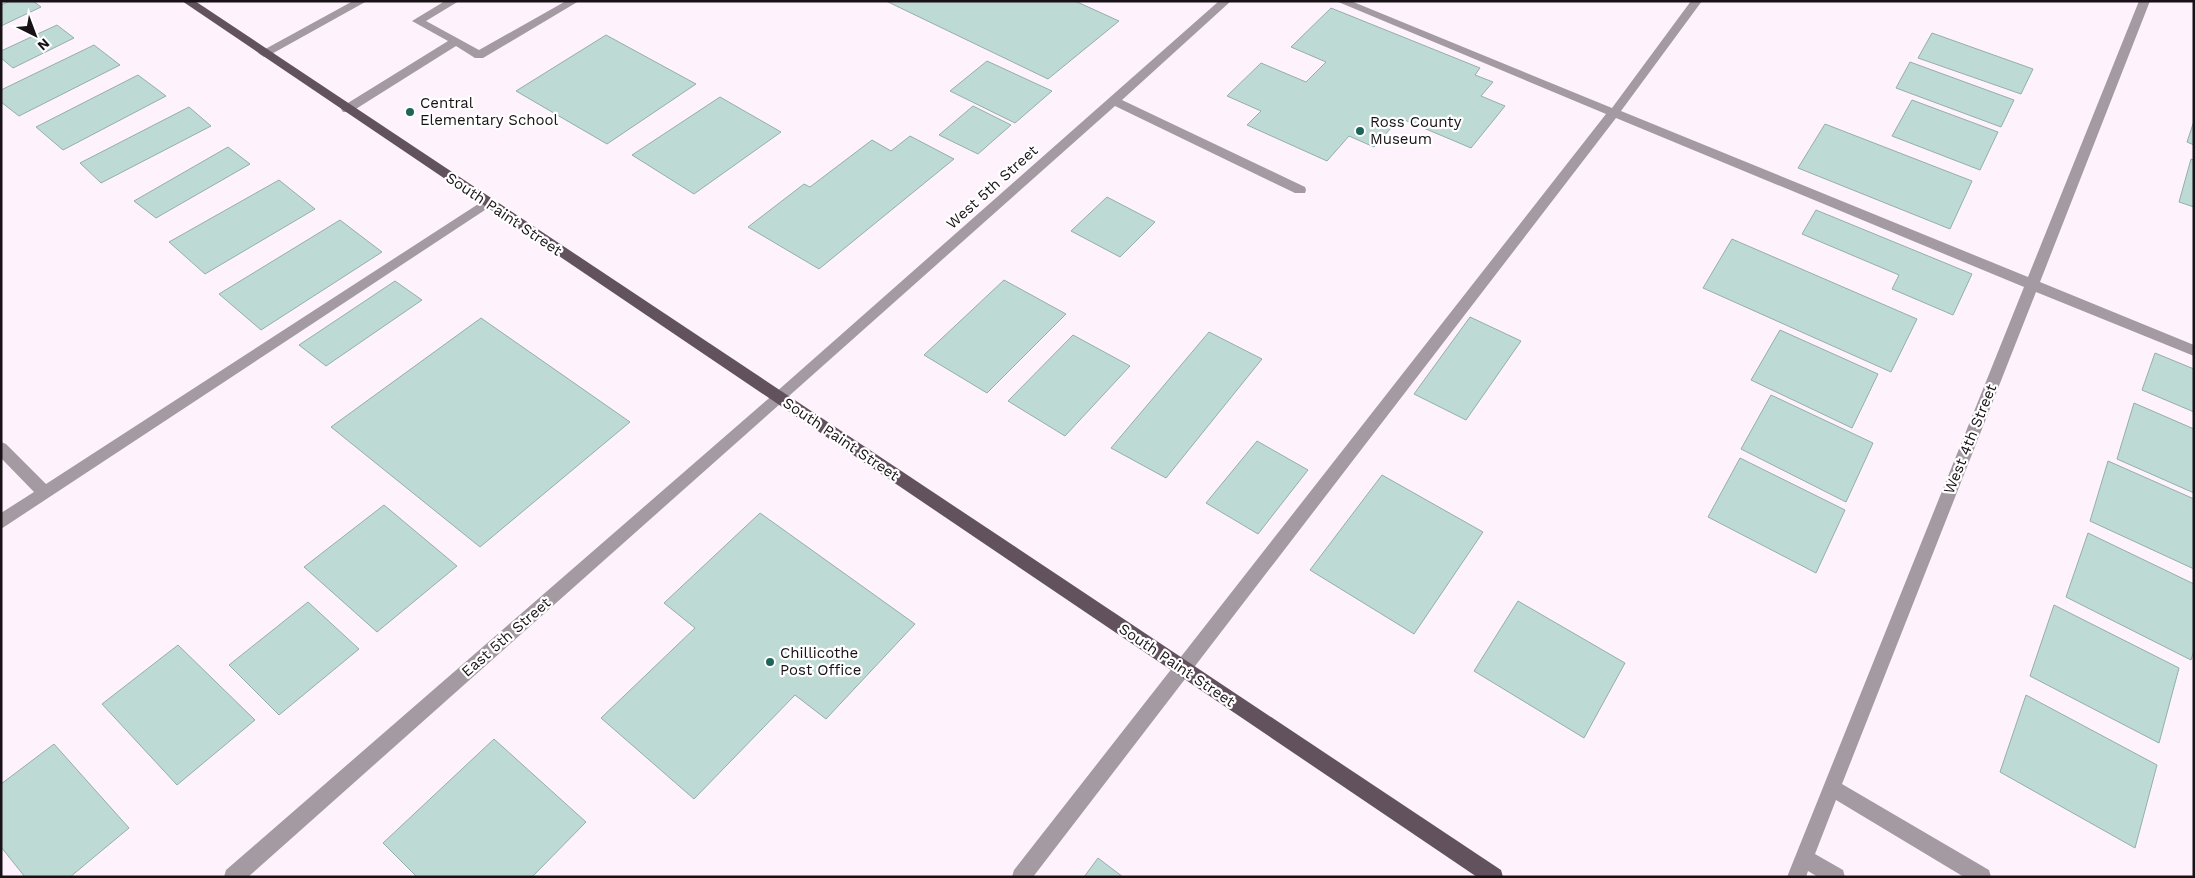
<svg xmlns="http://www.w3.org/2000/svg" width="2195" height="878" viewBox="0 0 2195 878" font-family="'Work Sans',sans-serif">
  <rect width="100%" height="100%" fill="#fef2fc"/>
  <g fill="#bedad4" stroke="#94afa9">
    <path d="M 10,1 L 33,1 L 41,7 L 1,26 L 1,5 Z"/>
    <path d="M 886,1 L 1075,1 L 1119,21 L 1048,79 Z"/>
    <path d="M 1331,8 L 1480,68 L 1475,75 L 1493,82 L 1481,96 L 1505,106 L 1471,148 L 1400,118 L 1374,147 L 1349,136 L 1327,161 L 1247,125 L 1261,111 L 1227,96 L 1261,63 L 1306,82 L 1326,62 L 1291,47 Z"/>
    <path d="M 57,25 L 74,38 L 13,68 L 1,58 L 1,51 Z"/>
    <path d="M 1932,33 L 2033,69 L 2021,94 L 1918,58 Z"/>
    <path d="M 606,35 L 696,84 L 607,144 L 516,91 Z"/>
    <path d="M 94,45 L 120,65 L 19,116 L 1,102 L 1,90 Z"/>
    <path d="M 987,61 L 1052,91 L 1015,123 L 950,91 Z"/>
    <path d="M 1910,62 L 2014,100 L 2001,127 L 1896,88 Z"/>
    <path d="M 138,75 L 166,96 L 63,150 L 36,127 Z"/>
    <path d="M 720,97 L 781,132 L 694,194 L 632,155 Z"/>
    <path d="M 1912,100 L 1998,132 L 1980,170 L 1892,136 Z"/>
    <path d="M 973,106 L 1011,125 L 978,154 L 939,135 Z"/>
    <path d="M 189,107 L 211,126 L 101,183 L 80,163 Z"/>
    <path d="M 2194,121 L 2194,145 L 2187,142 Z"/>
    <path d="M 1825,124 L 1972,181 L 1950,229 L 1798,168 Z"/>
    <path d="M 910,136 L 954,159 L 819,269 L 748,227 L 804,184 L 810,187 L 872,140 L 891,151 Z"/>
    <path d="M 228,147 L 250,164 L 156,218 L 134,201 Z"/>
    <path d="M 2191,159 L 2194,160 L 2194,207 L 2179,202 Z"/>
    <path d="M 279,180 L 315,209 L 205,274 L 169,242 Z"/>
    <path d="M 1107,197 L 1155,222 L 1120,257 L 1071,231 Z"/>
    <path d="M 1816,210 L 1972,274 L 1953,315 L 1892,289 L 1899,275 L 1802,234 Z"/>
    <path d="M 340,220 L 382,252 L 261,330 L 219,294 Z"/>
    <path d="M 1732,239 L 1917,319 L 1891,372 L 1703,288 Z"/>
    <path d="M 1004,280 L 1066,314 L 987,393 L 924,355 Z"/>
    <path d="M 395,281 L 422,300 L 326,366 L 299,345 Z"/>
    <path d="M 1470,317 L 1521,341 L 1466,420 L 1414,394 Z"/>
    <path d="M 481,318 L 630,422 L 480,547 L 331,427 Z"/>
    <path d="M 1780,330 L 1878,374 L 1852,428 L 1751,380 Z"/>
    <path d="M 1209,332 L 1262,359 L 1166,478 L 1111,448 Z"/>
    <path d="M 1073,335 L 1130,366 L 1065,436 L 1008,401 Z"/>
    <path d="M 2155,353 L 2194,369 L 2194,412 L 2142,390 Z"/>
    <path d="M 1771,395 L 1873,443 L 1846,502 L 1741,449 Z"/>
    <path d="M 2134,403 L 2194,429 L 2194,493 L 2117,459 Z"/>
    <path d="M 1257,441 L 1308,470 L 1258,534 L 1206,503 Z"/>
    <path d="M 1740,458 L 1845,510 L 1816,573 L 1708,517 Z"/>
    <path d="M 2108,461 L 2194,499 L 2194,569 L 2090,521 Z"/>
    <path d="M 1382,475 L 1483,532 L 1414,634 L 1310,570 Z"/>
    <path d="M 384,505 L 457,566 L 377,632 L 304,567 Z"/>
    <path d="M 760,513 L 915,624 L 826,719 L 795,695 L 694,799 L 601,718 L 695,628 L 664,603 Z"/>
    <path d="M 2088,533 L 2194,584 L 2194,651 L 2191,660 L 2066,597 Z"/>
    <path d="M 1518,601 L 1625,663 L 1584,738 L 1474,671 Z"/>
    <path d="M 308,602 L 359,649 L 279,715 L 229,665 Z"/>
    <path d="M 2054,605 L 2179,668 L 2159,743 L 2030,676 Z"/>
    <path d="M 178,645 L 255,720 L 177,785 L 102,704 Z"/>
    <path d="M 2026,695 L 2157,765 L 2135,848 L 2000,772 Z"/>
    <path d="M 494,739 L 586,822 L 532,877 L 417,877 L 383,843 Z"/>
    <path d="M 54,744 L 129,828 L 70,877 L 25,877 L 1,847 L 1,784 Z"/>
    <path d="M 1098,858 L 1123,877 L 1084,877 Z"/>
  </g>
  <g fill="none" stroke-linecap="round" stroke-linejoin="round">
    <g fill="#a49ba2" fill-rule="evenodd">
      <path d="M 353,1 L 367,1 L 268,56 L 264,57 L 258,53 Z"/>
      <path d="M 445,1 L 459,1 L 426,21 L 479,50 L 566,1 L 579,1 L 483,58 L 475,58 L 456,46 L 351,112 L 343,112 L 341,109 L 343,106 L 448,41 L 412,21 Z"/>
      <path d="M 1219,1 L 1231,1 L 1122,100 L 1305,187 L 1306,190 L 1305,193 L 1295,193 L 1115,106 L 248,877 L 224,877 L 226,870 L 775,393 Z"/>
      <path d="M 1336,1 L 1351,1 L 1612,108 L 1691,1 L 1702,1 L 1621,111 L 2028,277 L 2139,1 L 2150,1 L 2040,282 L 2194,345 L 2194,356 L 2036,292 L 1842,784 L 1989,870 L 1991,877 L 1964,877 L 1836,800 L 1815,854 L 1843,870 L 1845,877 L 1818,877 L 1808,871 L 1806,877 L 1787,877 L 2024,287 L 1616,118 L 1033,877 L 1012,877 L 1014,870 L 1606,114 Z"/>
      <path d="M 486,199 L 492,203 L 491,206 L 1,529 L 1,513 L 34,492 L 1,458 L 1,442 L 6,444 L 46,484 Z"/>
    </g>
    <path fill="#61525e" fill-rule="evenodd" d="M 182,1 L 195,1 L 1501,870 L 1503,877 L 1477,877 Z"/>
  </g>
  <g fill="#1d6559" stroke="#fff" stroke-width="2">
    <circle cx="410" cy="112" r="5"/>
    <circle cx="1360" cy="131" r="5"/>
    <circle cx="770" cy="662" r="5"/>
  </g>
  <g text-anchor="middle" stroke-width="4.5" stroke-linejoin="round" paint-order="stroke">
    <g font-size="15" fill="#181116" stroke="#fff" text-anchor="start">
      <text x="420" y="108">Central<tspan x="420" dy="17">Elementary School</tspan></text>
      <text x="1370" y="127">Ross County<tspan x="1370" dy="17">Museum</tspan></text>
      <text x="780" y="658">Chillicothe<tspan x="780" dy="17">Post Office</tspan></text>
    </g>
    <g font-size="15" fill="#181116" stroke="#fff">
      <text transform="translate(992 187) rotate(-42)" y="5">West 5th Street</text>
      <text transform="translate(504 214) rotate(34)" y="5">South Paint Street</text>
      <text transform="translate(841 439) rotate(34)" y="5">South Paint Street</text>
      <text transform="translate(1970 439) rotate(-68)" y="5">West 4th Street</text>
      <text transform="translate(506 637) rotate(-41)" y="5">East 5th Street</text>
      <text transform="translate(1177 665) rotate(34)" y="5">South Paint Street</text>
    </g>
  </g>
  <rect width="2195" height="878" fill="none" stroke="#181116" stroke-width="5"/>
  <g transform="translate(35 35) rotate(138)" stroke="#ffffff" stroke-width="4" paint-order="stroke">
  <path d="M0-4L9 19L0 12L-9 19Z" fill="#181116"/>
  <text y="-8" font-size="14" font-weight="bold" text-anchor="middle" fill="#181116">N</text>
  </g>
</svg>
